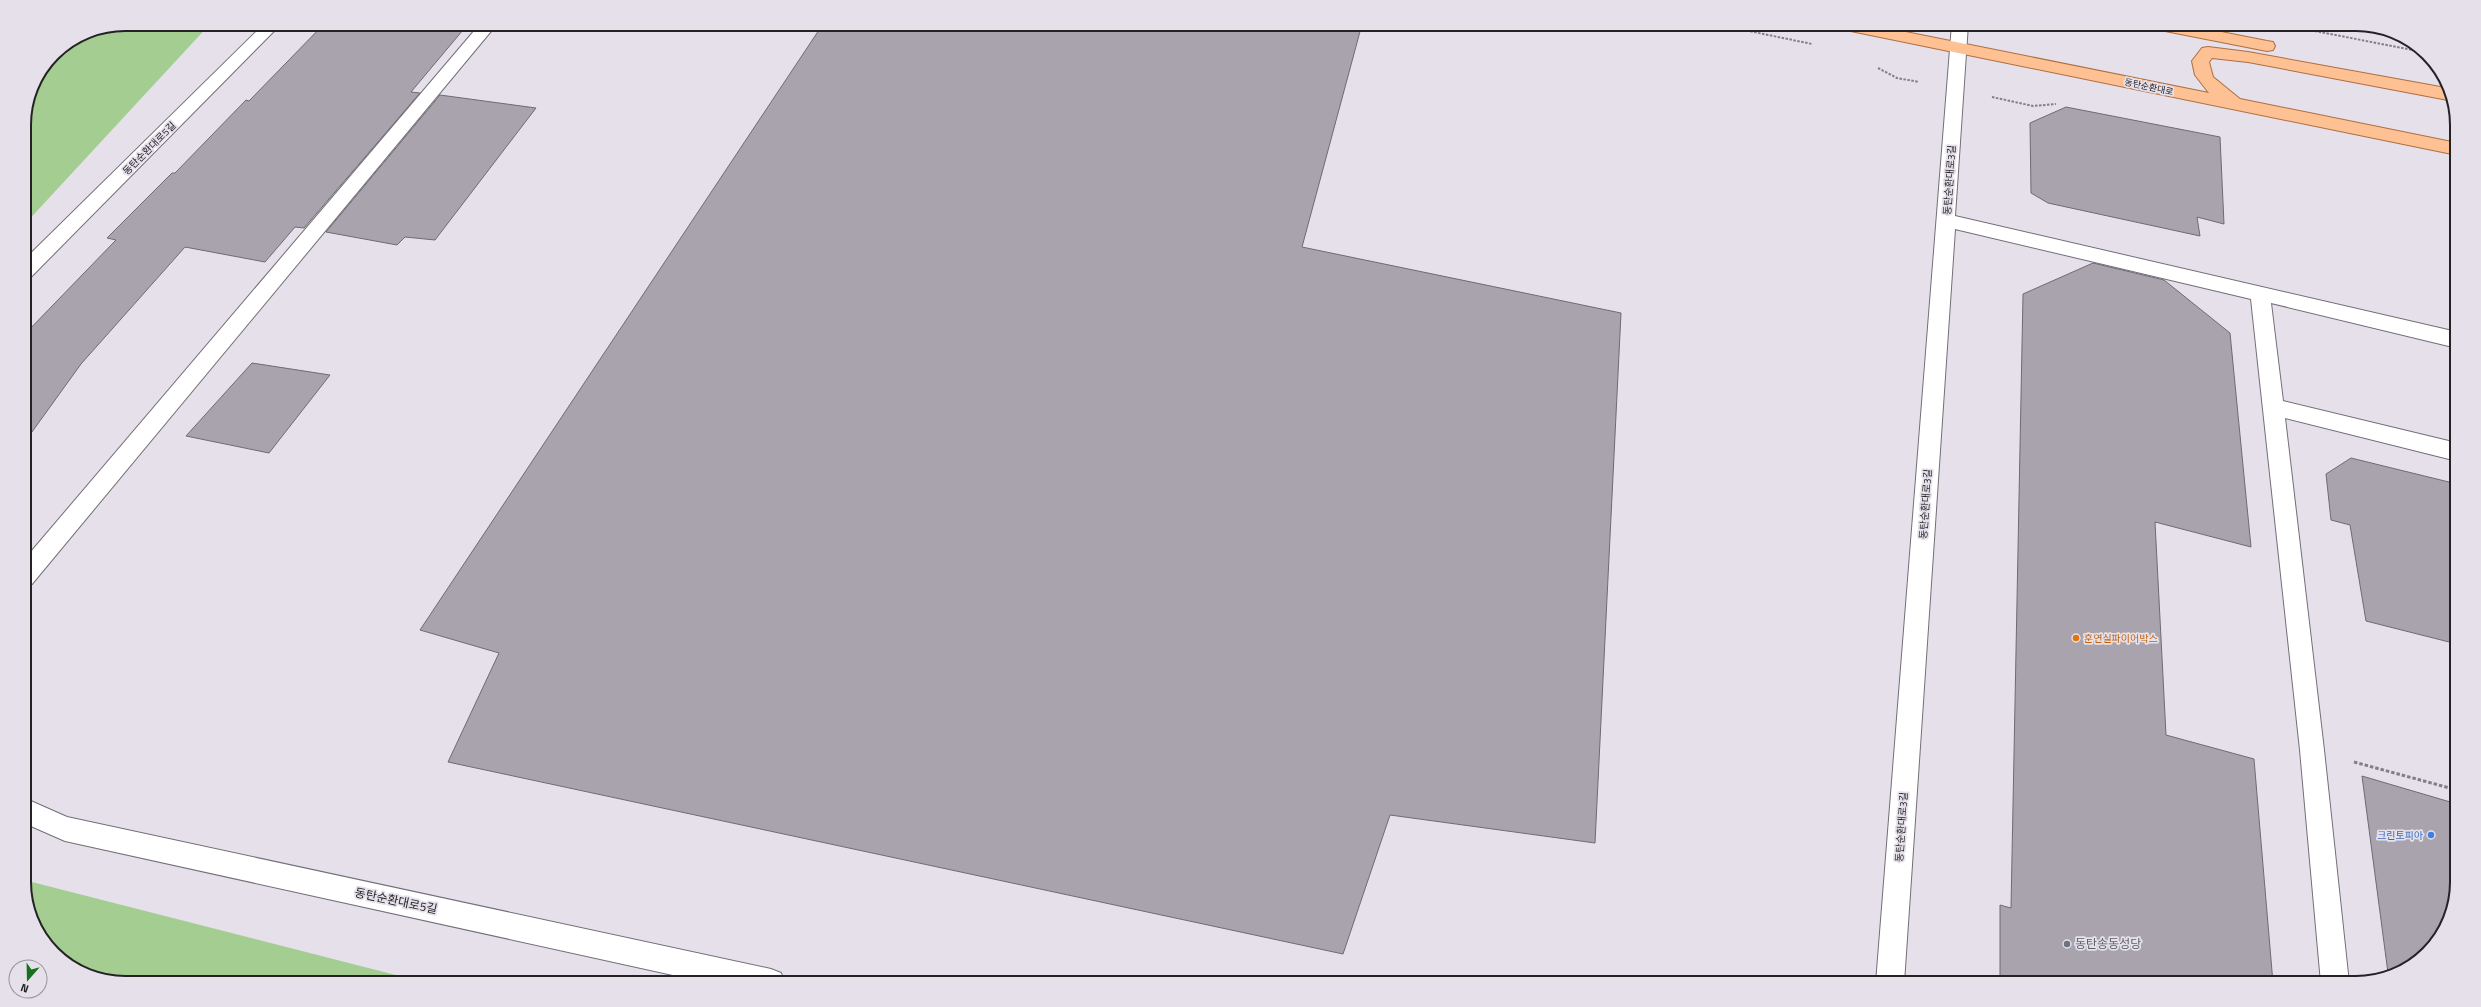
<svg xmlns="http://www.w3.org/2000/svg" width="2481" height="1007" viewBox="0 0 2481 1007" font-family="'Titillium Web','Noto Sans KR',sans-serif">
  <rect width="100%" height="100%" fill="#e5e0ea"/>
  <g fill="#a4cd92">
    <path d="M 125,24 L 210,24 L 24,225 C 24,155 9,67 86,32 C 98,27 113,26 125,24 Z"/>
    <path d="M 24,880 L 427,983 L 126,983 L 87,975 L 45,943 L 24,888 Z"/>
  </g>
  <g fill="#a8a3ad" stroke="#6f6b73">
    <path d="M 324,24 L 468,24 L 411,92 L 420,93 L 304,228 L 295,227 L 265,262 L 185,247 L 81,364 L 24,443 L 24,335 L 116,240 L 107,238 L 172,173 L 175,173 L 246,100 L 249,101 Z"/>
    <path d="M 823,24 L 1362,24 L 1302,247 L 1621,313 L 1595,843 L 1390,815 L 1343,954 L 448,762 L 499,653 L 420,630 Z"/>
    <path d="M 440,95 L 536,108 L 435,240 L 405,237 L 397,245 L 326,232 Z"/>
    <path d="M 2066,107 L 2220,137 L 2224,224 L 2197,217 L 2200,236 L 2048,203 L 2031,193 L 2030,123 Z"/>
    <path d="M 2093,263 L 2164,280 L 2230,333 L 2251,547 L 2155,522 L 2166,735 L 2254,759 L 2273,983 L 2000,983 L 2000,905 L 2011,908 L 2023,294 Z"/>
    <path d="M 252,363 L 330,375 L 269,453 L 186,436 Z"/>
    <path d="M 2351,458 L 2457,484 L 2457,644 L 2366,621 L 2350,525 L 2331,520 L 2326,474 Z"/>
    <path d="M 2362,776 L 2457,804 L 2457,882 L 2449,920 L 2412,966 L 2388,973 Z"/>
  </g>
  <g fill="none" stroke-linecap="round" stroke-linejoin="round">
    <g stroke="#736e77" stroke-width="2">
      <g id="minor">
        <path d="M 264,24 L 281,24 L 31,277 L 24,279 L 24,260 Z"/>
        <path d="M 480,24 L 497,24 L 32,584 L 24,587 L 24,560 Z"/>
        <path d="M 1952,24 L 1968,24 L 1955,216 L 2457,332 L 2457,348 L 2271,303 L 2283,401 L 2457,443 L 2457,461 L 2285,418 L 2324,750 L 2349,983 L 2321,983 L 2300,750 L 2251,299 L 1955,229 L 1904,983 L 1876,983 Z"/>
        <path d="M 24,798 L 67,817 L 771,969 L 781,973 L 785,983 L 709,983 L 65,841 L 24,823 Z"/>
      </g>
    </g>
    <g stroke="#b06e3f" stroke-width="2">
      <g id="major">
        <path d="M 1833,24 L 1866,24 L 2209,93 L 2195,75 L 2192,61 L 2202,48 L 2208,47 L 2248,52 L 2446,88 L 2450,99 L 2448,100 L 2248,62 L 2212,58 L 2209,62 L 2213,77 L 2240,99 L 2457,143 L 2457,155 L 1841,29 L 1835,28 Z"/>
        <path d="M 2147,24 L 2181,24 L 2267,41 L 2273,42 L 2275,46 L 2273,50 L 2267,51 L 2155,29 L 2149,28 Z"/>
      </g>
    </g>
    <g stroke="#837f86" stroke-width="2" stroke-dasharray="2.5 1.5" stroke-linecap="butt">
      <path d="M 1715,24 L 1812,44"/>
      <path d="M 2299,28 L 2418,51"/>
      <path d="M 1878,68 L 1897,78 L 1919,82"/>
      <path d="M 1992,97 L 2033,106 L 2056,104"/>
    </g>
    <path stroke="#837f86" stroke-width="3" stroke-dasharray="3.5 2" stroke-linecap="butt" d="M 2354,762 L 2457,790"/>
    <use href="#minor" fill="#fff" fill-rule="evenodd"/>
    <use href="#major" fill="#fdc194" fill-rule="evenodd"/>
  </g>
  <circle fill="#e8710a" stroke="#e5e0ea" stroke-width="1.5" cx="2076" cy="638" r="4"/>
  <circle fill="#3f7fe0" stroke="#e5e0ea" stroke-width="1.5" cx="2431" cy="835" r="4"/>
  <circle fill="#6b7280" stroke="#e5e0ea" stroke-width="1.5" cx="2067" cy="944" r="4"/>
  <g text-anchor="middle" stroke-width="3.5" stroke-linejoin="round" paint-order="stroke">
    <g font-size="9" fill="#242225" stroke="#e5e0ea">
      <text transform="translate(2149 87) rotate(12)" y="3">동탄순환대로</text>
    </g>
    <g font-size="10" fill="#242225" stroke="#e5e0ea">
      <text transform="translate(149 148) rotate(-45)" y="4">동탄순환대로5길</text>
      <text transform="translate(1949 180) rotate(-86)" y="4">동탄순환대로3길</text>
      <text transform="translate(1925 504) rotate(-86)" y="4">동탄순환대로3길</text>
      <text transform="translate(1901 827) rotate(-86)" y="4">동탄순환대로3길</text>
    </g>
    <g font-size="10" fill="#c56008" stroke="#e5e0ea" text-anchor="start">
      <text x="2084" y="642">훈연실파이어박스</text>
    </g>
    <g font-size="10" fill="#366cbe" stroke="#e5e0ea" text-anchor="end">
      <text x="2423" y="839">크린토피아</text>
    </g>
    <g font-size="12" fill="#242225" stroke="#e5e0ea">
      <text transform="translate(396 901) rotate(12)" y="4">동탄순환대로5길</text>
    </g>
    <g font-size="12" fill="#5b616d" stroke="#e5e0ea" text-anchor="start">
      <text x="2075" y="948">동탄송동성당</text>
    </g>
  </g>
  <path d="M0 0H2481V1007H0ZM125 31H2356A94 94 0 0 1 2450 125V882A94 94 0 0 1 2356 976H125A94 94 0 0 1 31 882V125A94 94 0 0 1 125 31Z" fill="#e5e0ea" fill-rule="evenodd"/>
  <path fill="none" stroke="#242225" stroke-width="2" d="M125 31H2356A94 94 0 0 1 2450 125V882A94 94 0 0 1 2356 976H125A94 94 0 0 1 31 882V125A94 94 0 0 1 125 31Z"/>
  <g transform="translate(28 979) rotate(200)"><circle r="19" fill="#e5e0ea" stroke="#98949b"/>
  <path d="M0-3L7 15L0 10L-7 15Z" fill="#16711e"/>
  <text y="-6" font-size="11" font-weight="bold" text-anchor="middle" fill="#242225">N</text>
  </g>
</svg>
